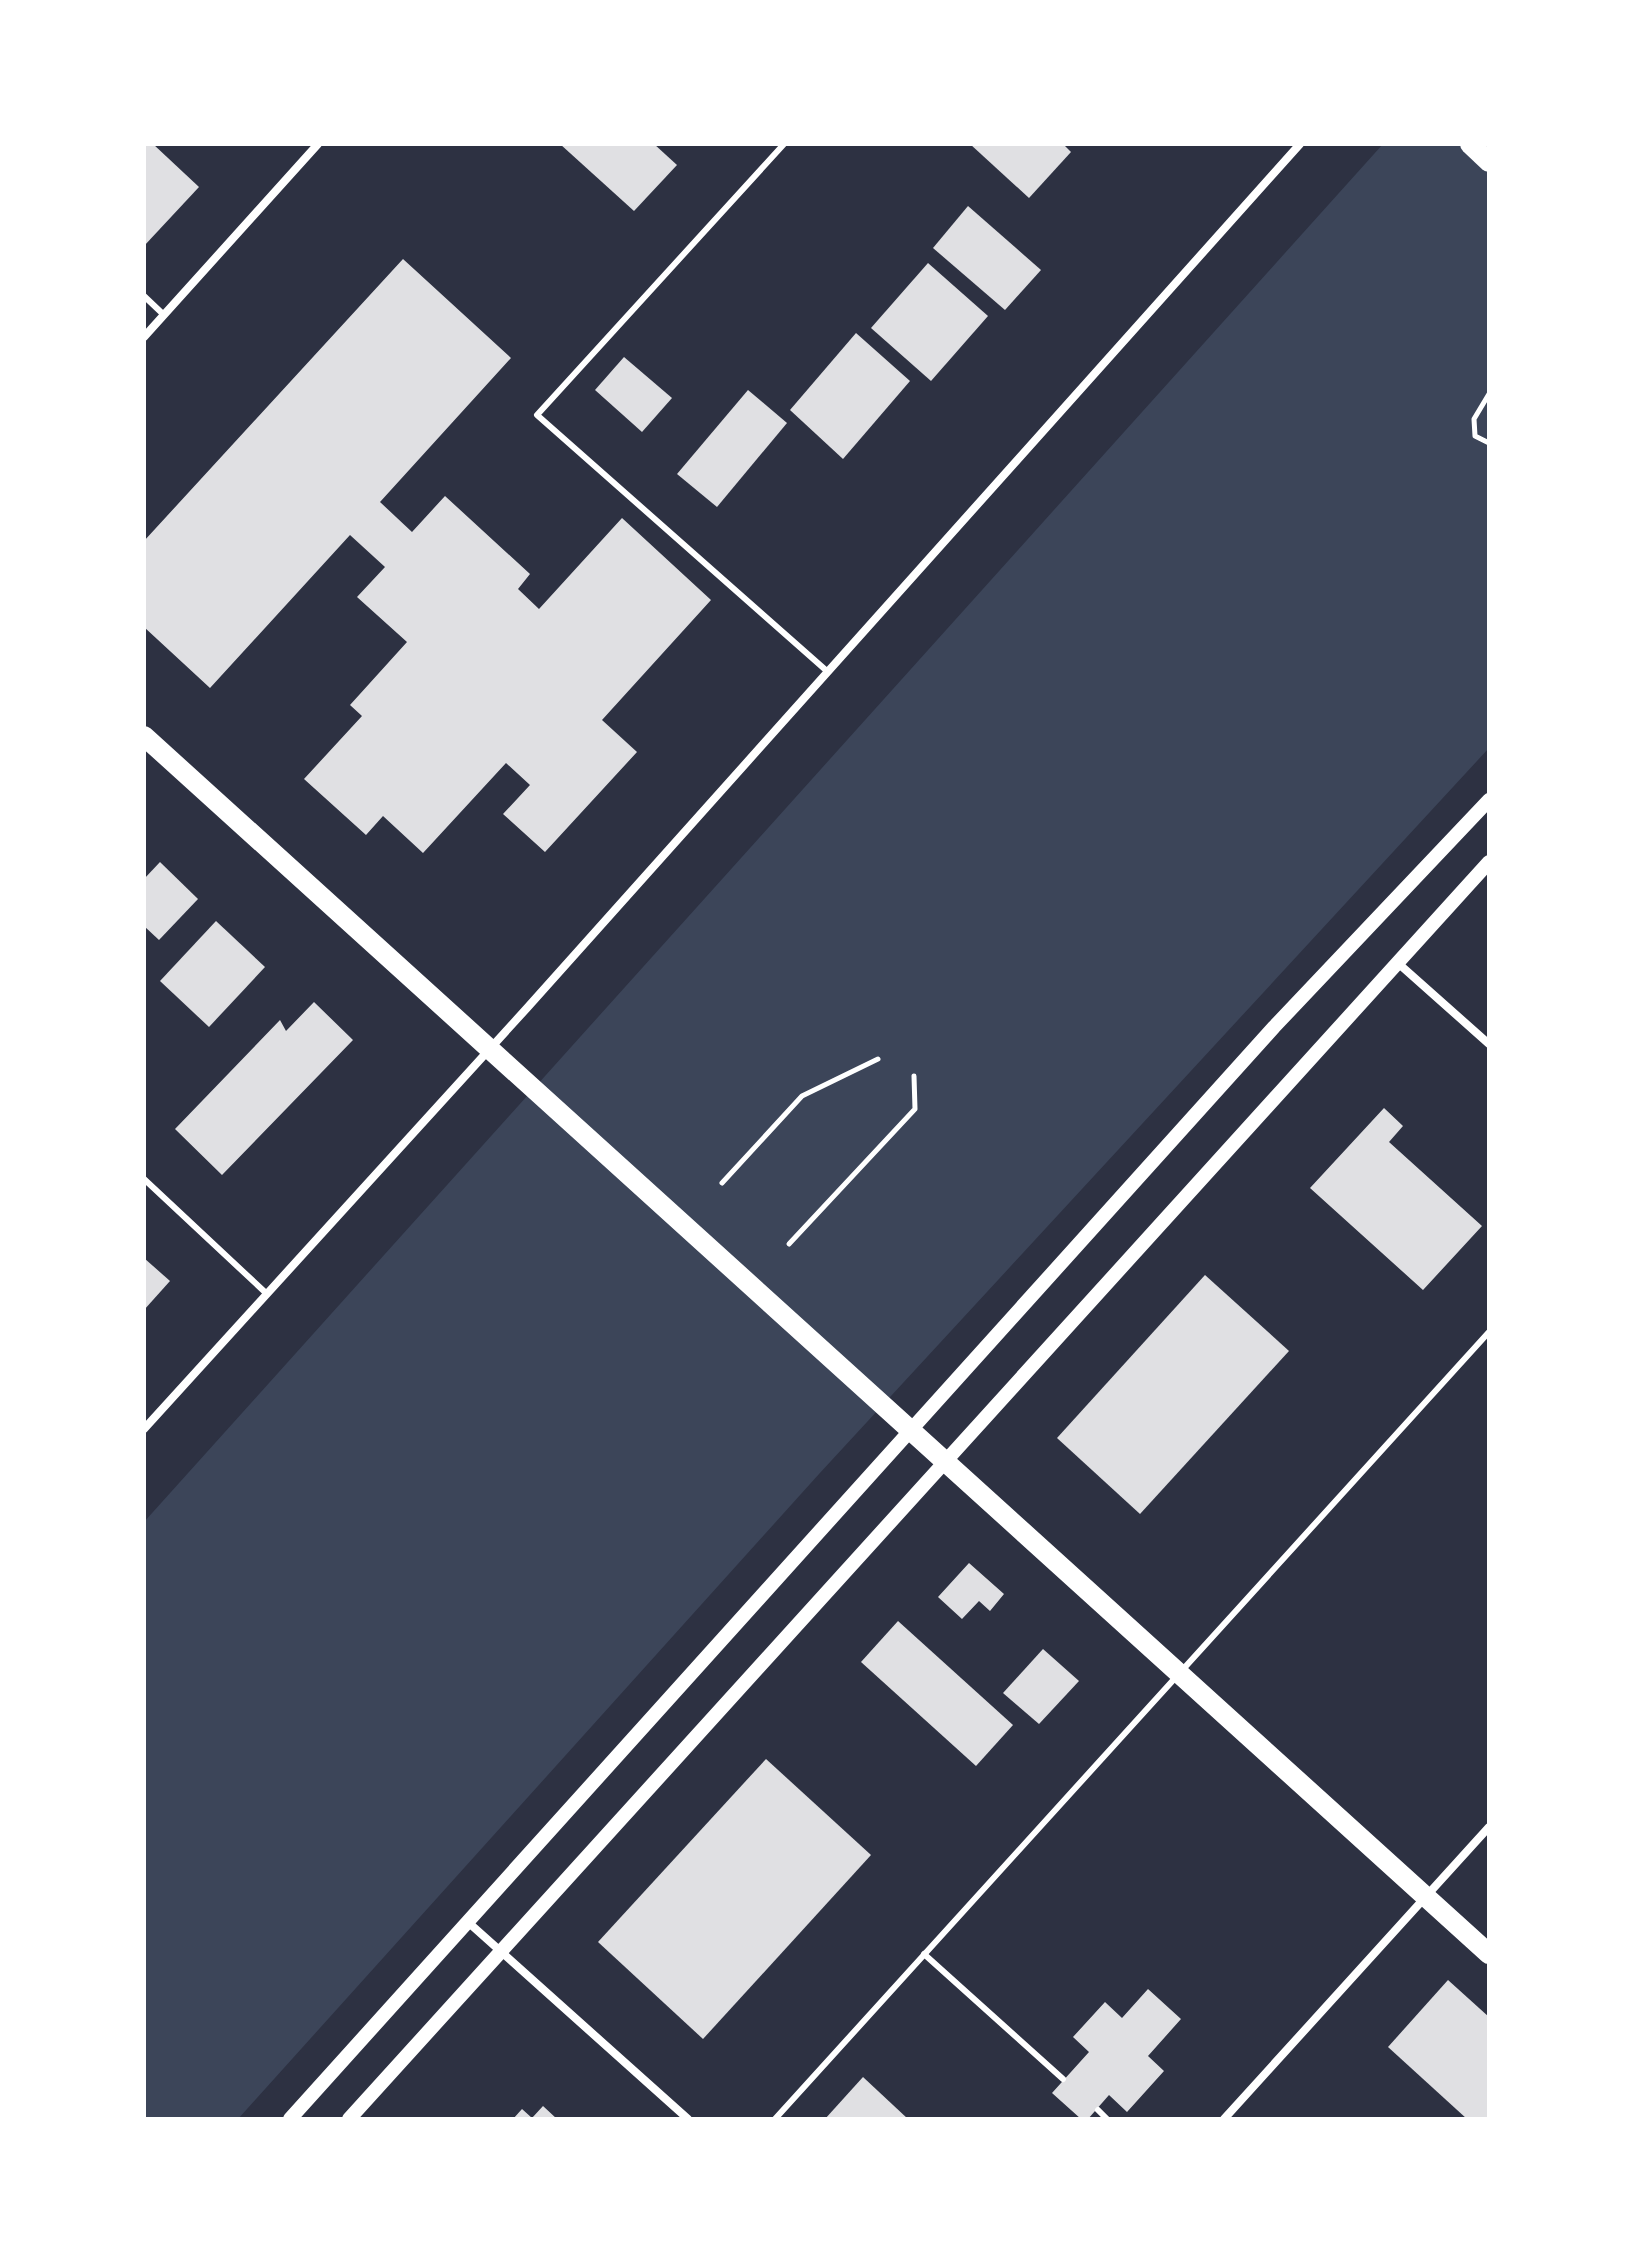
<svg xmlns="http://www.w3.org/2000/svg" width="1633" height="2263" viewBox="0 0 1633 2263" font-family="'Open Sans',sans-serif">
  <rect width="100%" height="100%" fill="#2d3142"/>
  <path fill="#3c4559" d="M 1383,144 L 1489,144 L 1489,748 L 819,1474 L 238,2119 L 144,2119 L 144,1522 Z"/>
  <g fill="#e0e0e3">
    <path d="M 144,144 L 153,144 L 199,187 L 144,246 Z"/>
    <path d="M 560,144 L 654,144 L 677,165 L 634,211 Z"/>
    <path d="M 970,144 L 1063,144 L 1071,152 L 1029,198 Z"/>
    <path d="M 968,206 L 1041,270 L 1005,310 L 933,248 Z"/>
    <path d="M 403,259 L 511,358 L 380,502 L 412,532 L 445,496 L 530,574 L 518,589 L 539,609 L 622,518 L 711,600 L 602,720 L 637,752 L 545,852 L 503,814 L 530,785 L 506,763 L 423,853 L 383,816 L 366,835 L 304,779 L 362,716 L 350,705 L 407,642 L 357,597 L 385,567 L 350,535 L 210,688 L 144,627 L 144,541 Z"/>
    <path d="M 928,263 L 988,316 L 931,381 L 871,328 Z"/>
    <path d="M 856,333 L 910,381 L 843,459 L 790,410 Z"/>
    <path d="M 624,357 L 672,398 L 642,432 L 595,390 Z"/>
    <path d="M 748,390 L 787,423 L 717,507 L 677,474 Z"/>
    <path d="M 160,862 L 198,899 L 159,940 L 144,926 L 144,879 Z"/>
    <path d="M 216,921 L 265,967 L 209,1027 L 160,981 Z"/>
    <path d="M 314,1002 L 353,1040 L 222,1175 L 175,1129 L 280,1020 L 286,1031 Z"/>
    <path d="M 1384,1108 L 1403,1126 L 1389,1142 L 1482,1226 L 1423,1290 L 1310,1188 Z"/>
    <path d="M 144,1258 L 170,1281 L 144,1310 Z"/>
    <path d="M 1205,1275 L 1289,1351 L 1140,1514 L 1057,1438 Z"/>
    <path d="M 969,1563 L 1004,1594 L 990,1611 L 979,1601 L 962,1619 L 938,1597 Z"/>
    <path d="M 898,1621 L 1013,1725 L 976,1766 L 861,1662 Z"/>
    <path d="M 1043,1649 L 1079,1681 L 1039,1724 L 1003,1693 Z"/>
    <path d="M 766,1759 L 871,1855 L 703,2039 L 598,1942 Z"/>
    <path d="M 1448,1980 L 1489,2017 L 1489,2119 L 1467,2119 L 1388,2047 Z"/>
    <path d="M 1148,1989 L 1181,2019 L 1148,2056 L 1164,2071 L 1127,2112 L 1109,2095 L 1088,2119 L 1081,2119 L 1052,2093 L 1089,2052 L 1073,2037 L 1105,2002 L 1122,2018 Z"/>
    <path d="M 863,2077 L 908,2119 L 825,2119 Z"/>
    <path d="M 543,2106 L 557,2119 L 513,2119 L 522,2109 L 532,2118 Z"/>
  </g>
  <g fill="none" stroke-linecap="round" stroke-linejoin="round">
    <g stroke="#fff" stroke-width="5">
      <path d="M 1489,394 L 1474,419 L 1475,436 L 1489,443"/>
      <path d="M 722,1183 L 802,1096 L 878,1059"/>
      <path d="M 789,1244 L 915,1109 L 914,1076"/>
    </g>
    <g stroke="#fff" stroke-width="6">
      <path d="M 784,144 L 537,415 L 828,672"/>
      <path d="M 144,296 L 164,315"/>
      <path d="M 144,1179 L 267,1294"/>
      <path d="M 924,1954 L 1063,2079"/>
      <path d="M 1098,2110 L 1107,2119"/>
      <path d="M 775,2119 L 1489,1332"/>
    </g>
    <g stroke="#fff" stroke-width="8">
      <path d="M 144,337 L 318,144"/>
      <path d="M 1399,964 L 1489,1044"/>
      <path d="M 144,1429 L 527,1008 L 1300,144"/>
      <path d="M 469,1923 L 688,2119"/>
      <path d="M 1224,2119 L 1489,1827"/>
    </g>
    <g stroke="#fff" stroke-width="14">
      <path d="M 290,2119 L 1274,1027 L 1489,800"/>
      <path d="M 349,2119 L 1489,862"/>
    </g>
    <g stroke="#fff" stroke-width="20">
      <path d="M 1470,144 L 1489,162"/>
      <path d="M 144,736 L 1489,1954"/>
    </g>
  </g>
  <rect width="1633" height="2263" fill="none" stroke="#ffffff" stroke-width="292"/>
</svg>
